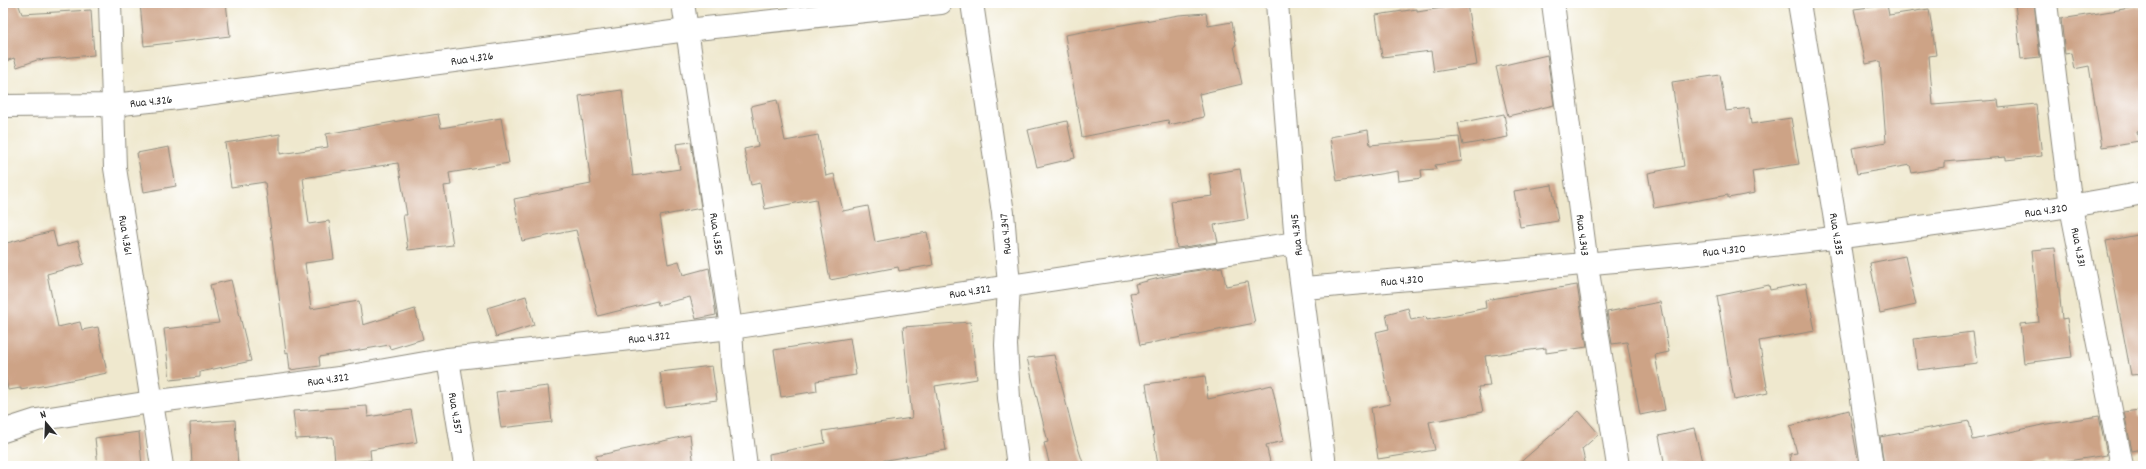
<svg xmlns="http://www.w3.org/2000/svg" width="2146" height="469" viewBox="0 0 2146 469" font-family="Dekko,sans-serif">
  <rect width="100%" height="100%" fill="#fff"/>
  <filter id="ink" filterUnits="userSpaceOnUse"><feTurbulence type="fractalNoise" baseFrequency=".025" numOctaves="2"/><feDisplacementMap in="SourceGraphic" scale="8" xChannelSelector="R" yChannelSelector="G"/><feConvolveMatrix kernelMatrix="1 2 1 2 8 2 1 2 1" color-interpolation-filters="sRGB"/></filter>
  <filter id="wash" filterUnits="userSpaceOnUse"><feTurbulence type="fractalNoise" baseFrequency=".012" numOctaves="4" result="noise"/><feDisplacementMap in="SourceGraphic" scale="16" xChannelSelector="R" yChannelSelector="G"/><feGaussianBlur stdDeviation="0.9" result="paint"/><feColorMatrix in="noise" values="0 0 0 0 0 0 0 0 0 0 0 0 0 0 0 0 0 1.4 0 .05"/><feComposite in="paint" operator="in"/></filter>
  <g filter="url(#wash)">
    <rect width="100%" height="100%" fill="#efe8ce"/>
    <g id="blocks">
      <g fill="#cda386">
        <path d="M 3,3 L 18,3 L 22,14 L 91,10 L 94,55 L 37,60 L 17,67 L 14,58 L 3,62 Z"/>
        <path d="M 140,3 L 226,3 L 230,36 L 144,46 Z"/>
        <path d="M 2015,3 L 2034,3 L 2040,57 L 2021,59 Z"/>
        <path d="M 1467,4 L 1477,65 L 1434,72 L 1431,51 L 1382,57 L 1376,15 L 1417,9 L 1417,12 Z"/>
        <path d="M 1887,5 L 1889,15 L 1929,9 L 1936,55 L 1929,56 L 1933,105 L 1998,100 L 1999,108 L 2036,104 L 2042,156 L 2006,160 L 2006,157 L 1944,162 L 1944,167 L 1912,173 L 1910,165 L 1857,174 L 1852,148 L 1886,142 L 1880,61 L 1866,64 L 1854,9 Z"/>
        <path d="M 2143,6 L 2143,131 L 2137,132 L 2139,141 L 2102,147 L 2089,66 L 2074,69 L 2071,53 L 2065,54 L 2061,19 Z"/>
        <path d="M 1206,13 L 1208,26 L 1232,22 L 1236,45 L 1234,46 L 1242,84 L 1199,94 L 1204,117 L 1169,125 L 1168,120 L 1082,137 L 1065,35 L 1179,15 Z"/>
        <path d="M 1547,55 L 1554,105 L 1508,116 L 1496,67 Z"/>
        <path d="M 1720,75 L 1726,111 L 1749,108 L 1751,124 L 1791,118 L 1799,164 L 1752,171 L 1755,193 L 1728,198 L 1728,195 L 1654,208 L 1648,173 L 1684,166 L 1672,82 Z"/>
        <path d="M 622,90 L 633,176 L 680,169 L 676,144 L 691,142 L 701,208 L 660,216 L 668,264 L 679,261 L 683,275 L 709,268 L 716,315 L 696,319 L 690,297 L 658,305 L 657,301 L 598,316 L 576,230 L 522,241 L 514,199 L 591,184 L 579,96 Z"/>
        <path d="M 777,100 L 785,141 L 818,135 L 826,176 L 834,174 L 843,211 L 868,206 L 875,242 L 927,232 L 933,265 L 899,271 L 898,267 L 830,280 L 816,199 L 765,209 L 760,183 L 751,185 L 744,149 L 758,146 L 751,106 Z"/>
        <path d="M 438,114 L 441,128 L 501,118 L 509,163 L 449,173 L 451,185 L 444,186 L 453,245 L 408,250 L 403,215 L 407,215 L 398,163 L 303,178 L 309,224 L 329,221 L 334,259 L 305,263 L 311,309 L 359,301 L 363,325 L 415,309 L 423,339 L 390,349 L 389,345 L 319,357 L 320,366 L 290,370 L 288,352 L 286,353 L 265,182 L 231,187 L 225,143 L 280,134 L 280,154 L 328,147 L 326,134 Z"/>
        <path d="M 1504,114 L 1508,137 L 1463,145 L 1458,123 Z"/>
        <path d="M 1067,121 L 1075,158 L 1037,167 L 1028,130 Z"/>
        <path d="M 1368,130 L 1370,145 L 1459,137 L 1462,161 L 1435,165 L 1436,169 L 1421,170 L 1422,178 L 1399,181 L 1398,171 L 1337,181 L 1330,137 Z"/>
        <path d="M 169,147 L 176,186 L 144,192 L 137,153 Z"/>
        <path d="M 1240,169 L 1248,219 L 1214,225 L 1218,242 L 1177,248 L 1171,201 L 1213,196 L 1209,174 Z"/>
        <path d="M 1552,185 L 1558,221 L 1520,227 L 1514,191 Z"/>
        <path d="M 53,231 L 57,247 L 78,241 L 84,264 L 47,274 L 58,327 L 80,322 L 82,330 L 98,327 L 107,373 L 21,390 L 21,388 L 8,390 L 3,365 L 3,244 Z"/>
        <path d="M 2143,234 L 2143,374 L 2131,375 L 2106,241 Z"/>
        <path d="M 2055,248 L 2062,319 L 2067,318 L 2072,357 L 2024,363 L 2020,324 L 2039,322 L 2032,250 Z"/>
        <path d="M 1905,256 L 1916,305 L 1880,313 L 1870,263 Z"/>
        <path d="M 1222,267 L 1226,286 L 1247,282 L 1255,323 L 1140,345 L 1130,293 L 1137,292 L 1135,284 L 1180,273 Z"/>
        <path d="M 231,280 L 251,361 L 200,372 L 200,377 L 170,380 L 164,329 L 219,323 L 210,285 Z"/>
        <path d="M 1806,283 L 1815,331 L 1759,341 L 1768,393 L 1734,400 L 1717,296 L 1769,285 L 1770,290 Z"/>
        <path d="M 1577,285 L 1587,347 L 1546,353 L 1546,348 L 1485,356 L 1490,386 L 1478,387 L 1483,412 L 1429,422 L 1435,450 L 1378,459 L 1371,408 L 1390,404 L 1376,332 L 1389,329 L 1386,314 L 1408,308 L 1411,320 L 1426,317 L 1427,320 L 1486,308 L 1485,300 Z"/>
        <path d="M 526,296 L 534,325 L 496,337 L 487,308 Z"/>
        <path d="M 1660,302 L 1669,352 L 1655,355 L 1665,410 L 1640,415 L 1627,342 L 1612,344 L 1607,312 Z"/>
        <path d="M 970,322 L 977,379 L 935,386 L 946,450 L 850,466 L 770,466 L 769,454 L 825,443 L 823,431 L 912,418 L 903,327 Z"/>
        <path d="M 1973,332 L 1977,363 L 1918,370 L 1914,339 Z"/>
        <path d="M 850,338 L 856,375 L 816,381 L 817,391 L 781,397 L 774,350 Z"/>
        <path d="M 1054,355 L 1074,435 L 1084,466 L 1050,466 L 1044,443 L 1048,442 L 1027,358 Z"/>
        <path d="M 712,366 L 717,400 L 665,407 L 660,372 Z"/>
        <path d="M 1205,376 L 1208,399 L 1272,385 L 1284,441 L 1266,445 L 1271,466 L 1158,466 L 1146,384 Z"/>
        <path d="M 548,386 L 552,422 L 501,428 L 496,392 Z"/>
        <path d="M 367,406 L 368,417 L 411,410 L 417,442 L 370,450 L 371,460 L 335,463 L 333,437 L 296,439 L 293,411 Z"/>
        <path d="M 1849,410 L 1859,466 L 1791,466 L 1790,454 L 1797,453 L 1790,426 Z"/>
        <path d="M 2139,410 L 2139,417 L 2143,416 L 2143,449 L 2132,451 L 2124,412 Z"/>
        <path d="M 1579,411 L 1599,434 L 1582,449 L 1586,466 L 1516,466 Z"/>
        <path d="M 2099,416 L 2107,455 L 2048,464 L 2047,461 L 2022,466 L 1884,466 L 1880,437 L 1969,421 L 1973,440 L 2042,425 Z"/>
        <path d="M 235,420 L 238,466 L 192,466 L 190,423 Z"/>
        <path d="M 1694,428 L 1703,466 L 1665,466 L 1659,436 Z"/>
        <path d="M 139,432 L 142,466 L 98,466 L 95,438 Z"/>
        <path d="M 690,435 L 694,466 L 598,466 L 596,456 Z"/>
      </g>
    </g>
  </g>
  <g filter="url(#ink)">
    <use href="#blocks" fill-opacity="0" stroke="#8d8a7c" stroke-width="1"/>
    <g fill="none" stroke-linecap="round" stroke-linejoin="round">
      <g stroke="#8d8a7c" stroke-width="24">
        <g id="minor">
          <path d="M 110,3 L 115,168 L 162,466"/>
          <path d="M 683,3 L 731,328 L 733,365 L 746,466"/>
          <path d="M 972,3 L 1003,213 L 1009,285 L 1006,345 L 1009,398 L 1018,466"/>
          <path d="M 1277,3 L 1296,243 L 1325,466"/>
          <path d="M 1553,3 L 1587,265 L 1618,466"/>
          <path d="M 1799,3 L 1838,238 L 1872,466"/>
          <path d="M 2046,3 L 2071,207 L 2122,466"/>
          <path d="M 3,106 L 112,105 L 169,99 L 687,30 L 941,3"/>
          <path d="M 1304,288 C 1507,271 1710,255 1912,228 C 1989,218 2066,208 2143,193"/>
          <path d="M 448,359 L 465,466"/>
          <path d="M 3,431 L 37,420 L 151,402 L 339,378 L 448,359 L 731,328 L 1296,243"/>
        </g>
      </g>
      <use href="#minor" stroke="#fff" stroke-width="22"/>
    </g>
  </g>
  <g text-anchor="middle" stroke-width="3" stroke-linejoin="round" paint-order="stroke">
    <g font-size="12" fill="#2b2b2b" stroke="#fff">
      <text transform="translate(472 58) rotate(-8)" y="4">Rua 4.326</text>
      <text transform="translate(151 101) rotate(-6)" y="4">Rua 4.326</text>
      <text transform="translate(2046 210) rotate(-8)" y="4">Rua 4.320</text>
      <text transform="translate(717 234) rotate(82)" y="4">Rua 4.355</text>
      <text transform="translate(1005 234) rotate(-95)" y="4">Rua 4.347</text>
      <text transform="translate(1837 234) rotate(81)" y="4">Rua 4.335</text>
      <text transform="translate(126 235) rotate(81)" y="4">Rua 4.361</text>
      <text transform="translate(1296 235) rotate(-96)" y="4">Rua 4.345</text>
      <text transform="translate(1583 235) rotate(83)" y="4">Rua 4.343</text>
      <text transform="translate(2079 247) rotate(79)" y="4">Rua 4.331</text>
      <text transform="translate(1724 250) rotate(-6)" y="4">Rua 4.320</text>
      <text transform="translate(1402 280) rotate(-5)" y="4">Rua 4.320</text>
      <text transform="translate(970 291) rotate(-9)" y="4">Rua 4.322</text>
      <text transform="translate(649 337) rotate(-6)" y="4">Rua 4.322</text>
      <text transform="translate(328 379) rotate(-8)" y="4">Rua 4.322</text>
      <text transform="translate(456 413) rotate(81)" y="4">Rua 4.357</text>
    </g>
  </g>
  <rect width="2146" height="469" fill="none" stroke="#fff" stroke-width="16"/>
  <g transform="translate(46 423) rotate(341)" stroke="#ffffff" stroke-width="3" paint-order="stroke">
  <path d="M0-3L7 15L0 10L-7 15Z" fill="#2b2b2b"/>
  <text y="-6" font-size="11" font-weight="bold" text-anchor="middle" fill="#2b2b2b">N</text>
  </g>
</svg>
